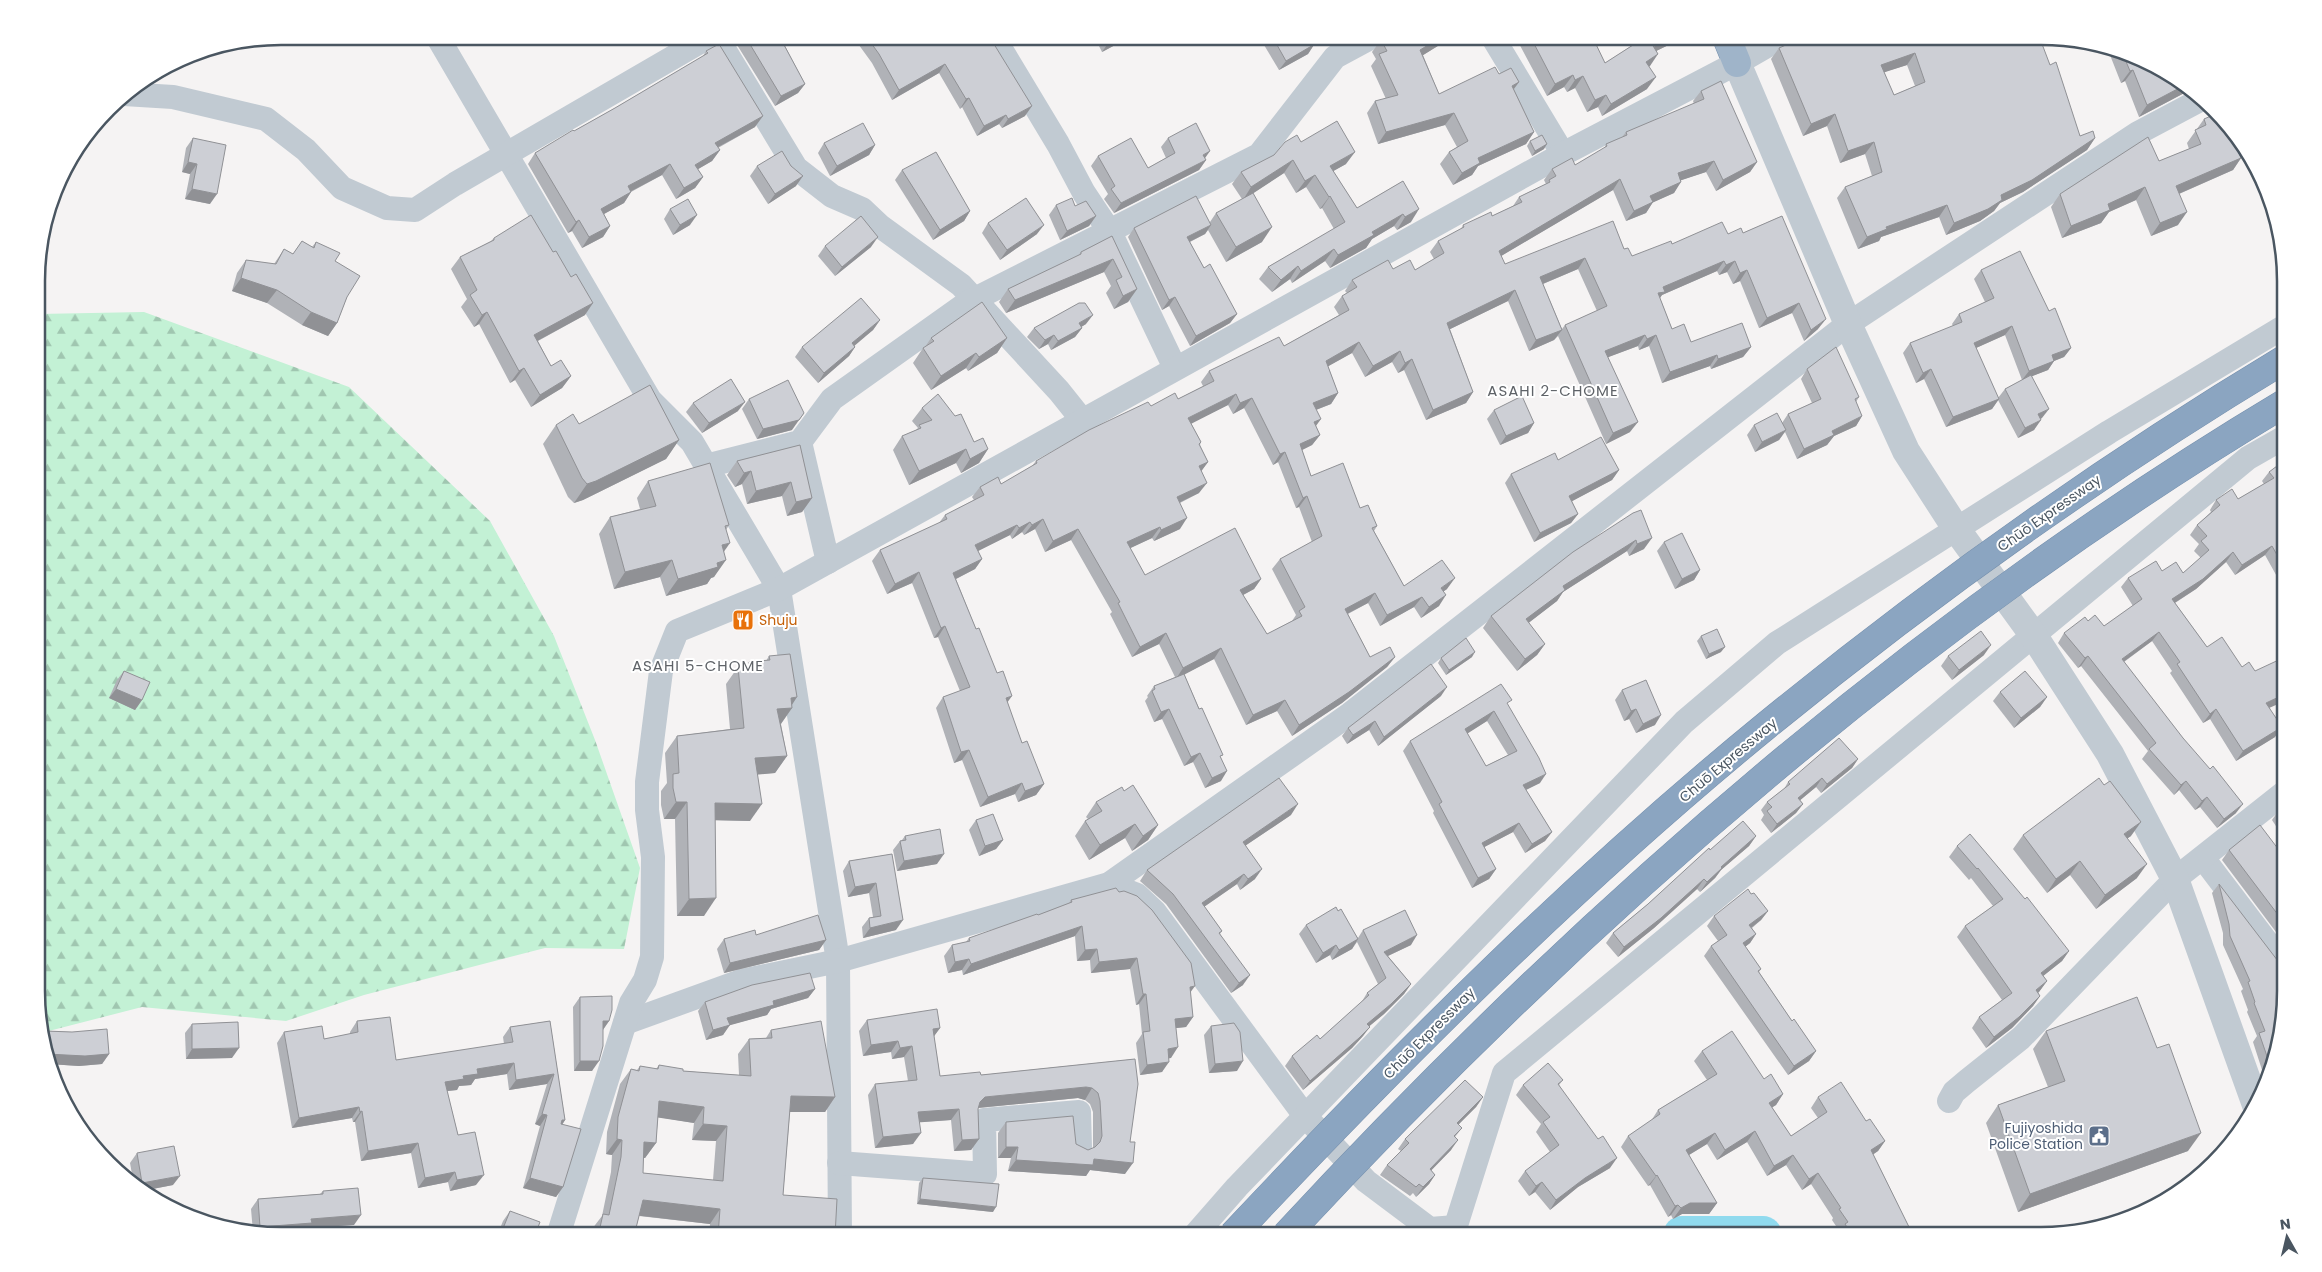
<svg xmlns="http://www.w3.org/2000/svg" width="2322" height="1272" viewBox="0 0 2322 1272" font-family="Poppins,sans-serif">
  <defs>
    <pattern id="forest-firs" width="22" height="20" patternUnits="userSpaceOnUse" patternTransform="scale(1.25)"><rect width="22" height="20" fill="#c3f1d5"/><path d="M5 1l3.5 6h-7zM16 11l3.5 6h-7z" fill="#a0c6b0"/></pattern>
  </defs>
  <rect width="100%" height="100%" fill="#f5f3f3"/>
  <path fill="url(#forest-firs)" d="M 144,312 L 349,387 L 490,521 L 554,636 L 595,740 L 640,868 L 624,949 L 545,948 L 364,995 L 286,1021 L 142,1007 L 41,1033 L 38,1022 L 38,314 Z"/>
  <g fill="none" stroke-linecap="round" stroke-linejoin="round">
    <path stroke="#90daee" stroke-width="38" d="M 1682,1235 L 1763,1235"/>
    <g stroke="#7690ad" stroke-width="29">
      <path id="trunk" d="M 1726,36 L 1737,63"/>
    </g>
    <g stroke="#c1cad2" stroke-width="24">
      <path d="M 437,36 L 650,400 L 692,442 L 779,589 L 838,961 L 840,1236"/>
      <path d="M 716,36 L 796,168 L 832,196 L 862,209 L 880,226 L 961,285 L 1059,391 L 1083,421"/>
      <path d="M 993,36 L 1058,144 L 1084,193 L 1110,232 L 1175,368"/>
      <path d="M 1492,36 L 1563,154"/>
      <path d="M 124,94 L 173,97 L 266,119 L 306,150 L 342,188 L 387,208 L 415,210 L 455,184 L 710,36"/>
      <path d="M 800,442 L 828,562"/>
      <path d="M 706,466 L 800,442 L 832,399 L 967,303 L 1259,155 L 1335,57 L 1374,36"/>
      <path d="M 2203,858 L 2285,966"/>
      <path d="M 1109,884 L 1137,895 L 1155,912 L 1305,1116 L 1366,1181 L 1430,1229 L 1456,1227"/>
      <path d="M 625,1023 L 741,981 L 838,961 L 1109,884 L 1350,714 L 1848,324 L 2138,133 L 2202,99"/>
      <path d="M 1949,1101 L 1954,1092 L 1967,1081 L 2021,1038 L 2175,879 L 2285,792"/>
      <path d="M 839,1163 L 985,1174 L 984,1120 L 1079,1112 L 1080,1147"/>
      <path d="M 1195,1235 L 1237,1187 L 1684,722 L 1777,643 L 2109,432 L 2285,326"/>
      <path d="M 1453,1235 L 1504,1073 L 2248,458 L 2285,437"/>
      <path d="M 558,1236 L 631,1003 L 645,980 L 652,957 L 653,857 L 647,810 L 647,782 L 661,671 L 677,631 L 779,589 L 1563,154 L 1737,63 L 1784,36"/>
    </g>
    <path stroke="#c1cad2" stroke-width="28" d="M 1737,63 L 1848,324 L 1906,451 L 1957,530 L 2034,636 L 2110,754 L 2175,879 L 2256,1105"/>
    <use href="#trunk" stroke="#9fb4c9" stroke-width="28"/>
    <g stroke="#7690ad" stroke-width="29" stroke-linecap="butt">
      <g id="motorway-bridge">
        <path d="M 1233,1235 C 1401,1056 1576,881 1767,725 C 1931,591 2104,468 2285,359"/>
        <path d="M 1286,1235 C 1581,917 1912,626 2285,403"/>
      </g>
    </g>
    <use href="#motorway-bridge" stroke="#8ba5c1" stroke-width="28"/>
  </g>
  <g fill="#b0b2b7" fill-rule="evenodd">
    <path d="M 737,36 L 783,36 L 784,44 L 805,84 L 798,93 L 775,106 L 734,40 Z"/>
    <path d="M 859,36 L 989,36 L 1025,116 L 1002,128 L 999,124 L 977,136 L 962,107 L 960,109 L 939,73 L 892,100 L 872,63 L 856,41 Z"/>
    <path d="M 1094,36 L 1132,36 L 1102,52 Z"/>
    <path d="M 1264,36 L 1319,36 L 1319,37 L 1308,54 L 1279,70 L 1261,40 Z"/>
    <path d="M 1515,36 L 1596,36 L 1593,38 L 1605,63 L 1641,40 L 1640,36 L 1687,36 L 1656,51 L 1649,67 L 1647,89 L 1602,116 L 1598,107 L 1587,112 L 1575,88 L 1567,92 L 1564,87 L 1547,96 Z"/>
    <path d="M 1794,39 L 2050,65 L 2080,136 L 2095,138 L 2087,150 L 2023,192 L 2000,203 L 1994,211 L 1980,221 L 1946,235 L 1939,217 L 1881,237 L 1879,241 L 1858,249 L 1837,198 L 1845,187 L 1872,176 L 1865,154 L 1840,163 L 1827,126 L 1803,136 L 1771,59 L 1779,48 L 1792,42 ZM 1907,65 L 1915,86 L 1894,95 L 1884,72 Z"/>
    <path d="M 1381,40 L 1441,44 L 1423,55 L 1439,94 L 1499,74 L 1519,82 L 1514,89 L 1534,132 L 1526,144 L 1478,166 L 1472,175 L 1453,185 L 1440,164 L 1449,152 L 1457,147 L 1445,125 L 1378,144 L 1367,113 L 1375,101 L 1386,99 L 1371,66 L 1376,59 L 1372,52 Z"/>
    <path d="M 2111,47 L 2163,69 L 2190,90 L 2139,117 L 2125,81 L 2121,83 L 2110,55 L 2113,51 Z"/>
    <path d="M 706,51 L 755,127 L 718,148 L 720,150 L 712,161 L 698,169 L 703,177 L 695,188 L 676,199 L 662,175 L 631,192 L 624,203 L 604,214 L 610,226 L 603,237 L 582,248 L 572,231 L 568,233 L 528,164 L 535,153 L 615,108 L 703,56 Z"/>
    <path d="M 1701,91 L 1757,162 L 1750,172 L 1716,191 L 1706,172 L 1681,180 L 1674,193 L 1653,202 L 1646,213 L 1626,221 L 1613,190 L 1501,256 L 1505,264 L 1624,249 L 1632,256 L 1672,244 L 1728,234 L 1743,233 L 1782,216 L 1818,329 L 1804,341 L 1792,313 L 1759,328 L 1740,281 L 1733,284 L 1727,272 L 1719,275 L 1717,271 L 1662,295 L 1660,298 L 1672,329 L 1691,342 L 1751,347 L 1743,357 L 1711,369 L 1710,366 L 1662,383 L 1649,346 L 1639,350 L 1638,346 L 1608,357 L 1630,432 L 1606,444 L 1558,336 L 1554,340 L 1529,351 L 1508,301 L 1450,329 L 1473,392 L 1466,403 L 1426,420 L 1404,370 L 1398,373 L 1392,362 L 1365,377 L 1352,353 L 1328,366 L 1338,393 L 1331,404 L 1316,410 L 1316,426 L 1320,435 L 1312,445 L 1302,450 L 1311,476 L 1360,508 L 1377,526 L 1374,531 L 1404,586 L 1447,589 L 1444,591 L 1439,606 L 1421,618 L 1414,607 L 1380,626 L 1368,603 L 1348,614 L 1370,657 L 1395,657 L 1387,667 L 1342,703 L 1292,736 L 1277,711 L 1246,725 L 1214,659 L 1184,674 L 1221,758 L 1221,781 L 1205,788 L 1193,762 L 1184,766 L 1162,719 L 1154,722 L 1145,701 L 1148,697 L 1147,696 L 1154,686 L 1175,677 L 1159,644 L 1132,657 L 1110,614 L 1112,612 L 1071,540 L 1045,552 L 1035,529 L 1024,535 L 1022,532 L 1012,539 L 1010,535 L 978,551 L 982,559 L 975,569 L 956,579 L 976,629 L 1007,702 L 1022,743 L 1044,784 L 1036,795 L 1018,802 L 1015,794 L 980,807 L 962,760 L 954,763 L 936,708 L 943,697 L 960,691 L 938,637 L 934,638 L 912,583 L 887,594 L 872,561 L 880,550 L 939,523 L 945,515 L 974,500 L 972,497 L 980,487 L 1001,484 L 1032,466 L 1036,461 L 1151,406 L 1178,399 L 1203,386 L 1201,382 L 1209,371 L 1284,346 L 1339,315 L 1334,307 L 1342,296 L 1347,293 L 1345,291 L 1352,280 L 1393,269 L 1415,270 L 1434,259 L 1430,252 L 1438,241 L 1461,229 L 1463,225 L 1492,216 L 1513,206 L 1519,197 L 1546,184 L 1544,180 L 1552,169 L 1575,165 L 1604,149 L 1606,144 L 1622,137 L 1626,132 L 1694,104 L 1693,101 ZM 1578,269 L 1597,311 L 1565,325 L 1562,329 L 1543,284 ZM 1228,405 L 1233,414 L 1244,408 L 1273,465 L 1278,462 L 1296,508 L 1299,507 L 1312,542 L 1280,559 L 1272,569 L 1296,615 L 1292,621 L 1267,634 L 1243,595 L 1254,589 L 1261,579 L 1145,575 L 1130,548 L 1152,538 L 1154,541 L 1180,529 L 1180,503 L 1199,493 L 1201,471 L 1208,462 L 1200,445 L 1201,442 L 1191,423 Z"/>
    <path d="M 2204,119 L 2231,134 L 2241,158 L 2233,170 L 2179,194 L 2178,225 L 2151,236 L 2136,200 L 2109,212 L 2101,223 L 2062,238 L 2051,207 L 2060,194 L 2159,161 L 2189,149 L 2187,143 Z"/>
    <path d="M 193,138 L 210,204 L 185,199 L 190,174 L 182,172 L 186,148 Z"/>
    <path d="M 1168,138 L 1205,159 L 1206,160 L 1199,170 L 1114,213 L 1104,199 L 1108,194 L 1091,166 L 1098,156 L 1148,168 L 1166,158 L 1161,147 Z"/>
    <path d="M 1530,141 L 1544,149 L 1532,156 L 1527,146 Z"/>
    <path d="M 1301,142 L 1346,164 L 1333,171 L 1357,208 L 1403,181 L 1411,222 L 1397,230 L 1394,226 L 1372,239 L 1366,248 L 1330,268 L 1325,261 L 1292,283 L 1290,279 L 1272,292 L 1259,279 L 1268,267 L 1334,229 L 1322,208 L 1320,209 L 1306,187 L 1296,193 L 1284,173 L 1253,193 L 1262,242 L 1226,262 L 1208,230 L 1205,234 L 1190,242 L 1204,268 L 1237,314 L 1230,323 L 1190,346 L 1169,306 L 1162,310 L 1128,237 L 1134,228 L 1210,222 L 1216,213 L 1242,199 L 1232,184 L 1241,172 Z"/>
    <path d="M 824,143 L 875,145 L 869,155 L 830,176 L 818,153 Z"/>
    <path d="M 757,166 L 796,186 L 768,204 L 750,176 Z"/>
    <path d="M 902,170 L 970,211 L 964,221 L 933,240 L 895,180 Z"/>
    <path d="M 1056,205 L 1075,206 L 1096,216 L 1089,226 L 1060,240 L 1049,215 Z"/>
    <path d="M 670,209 L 690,225 L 673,235 L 664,219 Z"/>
    <path d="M 988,223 L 1037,234 L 1000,260 L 982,233 Z"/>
    <path d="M 1112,236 L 1137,289 L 1128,302 L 1114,309 L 1106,293 L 1111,286 L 1104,272 L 1006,313 L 999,302 L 1008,289 L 1078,256 L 1081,252 Z"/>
    <path d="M 494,238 L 585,315 L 538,341 L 551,366 L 571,376 L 562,388 L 531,407 L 515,380 L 510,383 L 479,324 L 474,327 L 461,307 L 467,299 L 451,269 L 460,257 L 491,241 Z"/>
    <path d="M 302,241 L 312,247 L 316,242 L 335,261 L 347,297 L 337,323 L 328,336 L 302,325 L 267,303 L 232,291 L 237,273 L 246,260 L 274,264 L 284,249 L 293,254 Z"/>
    <path d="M 825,246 L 871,247 L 835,276 L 818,256 Z"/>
    <path d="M 1981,270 L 2049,311 L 2071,348 L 2064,357 L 2054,361 L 2048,370 L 2032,376 L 2042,418 L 2040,419 L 2034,430 L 2018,438 L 1998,400 L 1992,409 L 1946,427 L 1924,379 L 1916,383 L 1903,353 L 1910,343 L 1953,326 L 1952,324 L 1959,314 L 1985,302 L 1974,279 ZM 2005,335 L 2022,380 L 2005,389 L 1998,398 L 1976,348 Z"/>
    <path d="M 880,320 L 873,330 L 854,345 L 855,347 L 849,356 L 818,383 L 795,357 L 802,347 Z"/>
    <path d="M 1086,324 L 1081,327 L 1082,328 L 1075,337 L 1051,350 L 1048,344 L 1039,349 L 1027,337 L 1034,328 Z"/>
    <path d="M 931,338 L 1007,338 L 997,353 L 968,371 L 966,368 L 931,390 L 913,363 L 923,348 L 925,347 Z"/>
    <path d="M 1807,369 L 1859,397 L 1856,402 L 1862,416 L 1856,426 L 1834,436 L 1827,445 L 1797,459 L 1785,432 L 1779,440 L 1755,452 L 1747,435 L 1754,425 L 1782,423 L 1788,414 L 1812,403 L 1801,379 Z"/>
    <path d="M 749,399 L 792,430 L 757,439 L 742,409 Z"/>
    <path d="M 693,403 L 738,411 L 702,433 L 686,412 Z"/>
    <path d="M 922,408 L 974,442 L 988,449 L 979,463 L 961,473 L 956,463 L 909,485 L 893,450 L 902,436 L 916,430 L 918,428 L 912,421 Z"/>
    <path d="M 1494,410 L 1534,423 L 1528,433 L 1500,445 L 1487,419 Z"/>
    <path d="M 579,424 L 679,440 L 666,459 L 583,500 L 574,503 L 568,497 L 543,444 L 556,425 Z"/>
    <path d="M 800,445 L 812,498 L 802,512 L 787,516 L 782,496 L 747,504 L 742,484 L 735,487 L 727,475 L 737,461 Z"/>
    <path d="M 1558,460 L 1619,470 L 1612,480 L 1572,501 L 1578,514 L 1571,523 L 1534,542 L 1505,483 L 1511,474 Z"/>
    <path d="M 2285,460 L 2285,591 L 2265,555 L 2235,575 L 2226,562 L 2196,589 L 2175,603 L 2207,647 L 2270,708 L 2275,737 L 2236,761 L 2210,719 L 2203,723 L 2170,673 L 2172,671 L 2152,641 L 2124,662 L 2236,813 L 2217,828 L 2200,807 L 2195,810 L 2179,790 L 2174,795 L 2142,759 L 2148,751 L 2081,666 L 2078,668 L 2058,643 L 2064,633 L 2088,621 L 2104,626 L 2133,606 L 2121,587 L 2128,578 L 2162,571 L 2183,573 L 2201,558 L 2194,551 L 2199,544 L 2190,535 L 2197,525 L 2211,512 L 2210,510 L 2216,500 L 2238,499 L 2264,484 L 2262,481 L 2269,472 Z"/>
    <path d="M 648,481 L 729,525 L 726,530 L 724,552 L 714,577 L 711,578 L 707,584 L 666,596 L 660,577 L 614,589 L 599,534 L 610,517 L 640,509 L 637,498 Z"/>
    <path d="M 1633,513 L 1644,549 L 1629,556 L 1627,551 L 1563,592 L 1557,601 L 1528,623 L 1545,644 L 1537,655 L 1517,671 L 1483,628 L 1491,616 Z"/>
    <path d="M 1664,542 L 1700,570 L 1694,580 L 1675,589 L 1657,551 Z"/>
    <path d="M 1701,636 L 1721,652 L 1706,659 L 1697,641 Z"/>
    <path d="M 1984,655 L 1952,680 L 1941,666 L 1948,656 Z"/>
    <path d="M 769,656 L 792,705 L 792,708 L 781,724 L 787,756 L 775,773 L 757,774 L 750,821 L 715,820 L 704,916 L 677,916 L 675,819 L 664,819 L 661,805 L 661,791 L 667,783 L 665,753 L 677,736 L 730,729 L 726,684 L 738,667 L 747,666 L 749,662 L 766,661 Z"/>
    <path d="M 1472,657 L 1446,675 L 1438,663 L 1441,658 Z"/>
    <path d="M 124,671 L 142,700 L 135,710 L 109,698 L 117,680 Z"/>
    <path d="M 1622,690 L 1655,725 L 1636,733 L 1629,719 L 1624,721 L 1615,700 Z"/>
    <path d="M 2000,692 L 2047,697 L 2040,707 L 2014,728 L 1993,701 Z"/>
    <path d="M 1441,696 L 1378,746 L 1369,730 L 1347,744 L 1342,736 L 1348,728 Z"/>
    <path d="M 1508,705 L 1540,783 L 1526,790 L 1552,832 L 1545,841 L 1525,853 L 1513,832 L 1484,847 L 1496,869 L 1489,879 L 1472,888 L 1433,813 L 1434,811 L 1403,751 L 1410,741 ZM 1487,721 L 1508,755 L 1486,766 L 1467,733 Z"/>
    <path d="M 1858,759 L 1852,768 L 1821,793 L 1816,787 L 1800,800 L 1803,804 L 1796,813 L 1771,833 L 1761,820 L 1764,815 L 1761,810 L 1767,802 L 1784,789 L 1788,782 Z"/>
    <path d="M 1096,802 L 1158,825 L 1148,840 L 1132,851 L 1125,838 L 1089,860 L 1075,836 L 1085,821 L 1088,819 L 1086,817 Z"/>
    <path d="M 2285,805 L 2285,840 L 2272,820 L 2279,810 Z"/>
    <path d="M 1291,815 L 1246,845 L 1255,879 L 1240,890 L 1237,884 L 1204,907 L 1222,931 L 1220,934 L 1243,985 L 1231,993 L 1166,904 L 1140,881 L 1147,870 Z"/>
    <path d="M 976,820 L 1003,840 L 996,849 L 979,856 L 969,830 Z"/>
    <path d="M 2023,835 L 2131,836 L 2127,838 L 2137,878 L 2096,909 L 2070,875 L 2047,893 L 2013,849 Z"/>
    <path d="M 905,836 L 937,864 L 897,871 L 893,850 L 900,841 L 902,840 Z"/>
    <path d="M 1756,836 L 1749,846 L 1721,870 L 1715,878 L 1700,892 L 1697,889 L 1654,928 L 1618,957 L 1606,943 L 1613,933 L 1648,904 L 1710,850 Z"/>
    <path d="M 1957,846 L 2069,951 L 2062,961 L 2043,976 L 2047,981 L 2038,993 L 2040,996 L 2033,1006 L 2012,1028 L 1986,1048 L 1972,1028 L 1979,1017 L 2002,1000 L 1957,937 L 1965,926 L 1993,906 L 1971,878 L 1969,880 L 1949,857 Z"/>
    <path d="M 2229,850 L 2285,858 L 2285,944 L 2222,860 Z"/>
    <path d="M 892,854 L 896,930 L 863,938 L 862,927 L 869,918 L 873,917 L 869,893 L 848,897 L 843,871 L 849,861 Z"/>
    <path d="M 2219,884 L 2277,1054 L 2265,1083 L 2262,1075 L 2263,1073 L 2253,1042 L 2257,1036 L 2247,1012 L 2248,1010 L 2241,991 L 2243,989 L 2223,945 L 2223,933 L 2212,893 Z"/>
    <path d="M 1751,894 L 1768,911 L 1761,920 L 1752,928 L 1756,934 L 1750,943 L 1745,947 L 1761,969 L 1759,972 L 1792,1021 L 1816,1051 L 1809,1061 L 1788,1075 L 1704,956 L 1711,946 L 1718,941 L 1707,926 L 1714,916 Z"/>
    <path d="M 1071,900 L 1190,992 L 1193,1017 L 1186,1027 L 1176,1028 L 1171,1058 L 1169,1058 L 1162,1072 L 1140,1075 L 1136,1043 L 1142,1034 L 1139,1004 L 1136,1005 L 1130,969 L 1091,973 L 1090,960 L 1077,961 L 1075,936 L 963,975 L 962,970 L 948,973 L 944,956 L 952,945 L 966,942 L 969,938 L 1038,915 L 1069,903 Z"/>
    <path d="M 1338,911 L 1358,938 L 1363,930 L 1411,945 L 1388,956 L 1411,984 L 1404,994 L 1384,1014 L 1369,1026 L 1363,1036 L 1352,1048 L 1303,1090 L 1285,1066 L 1292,1056 L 1320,1039 L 1361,1003 L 1367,993 L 1378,984 L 1357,942 L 1352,949 L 1332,960 L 1330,955 L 1316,963 L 1299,934 L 1306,925 Z"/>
    <path d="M 724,939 L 826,940 L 819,950 L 724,973 L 717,949 Z"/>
    <path d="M 815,989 L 808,998 L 771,1009 L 767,1015 L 729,1025 L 723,1035 L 706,1040 L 698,1011 L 705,1002 Z"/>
    <path d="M 580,997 L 609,1021 L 603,1030 L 592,1071 L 574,1071 L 573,1007 Z"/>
    <path d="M 867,1020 L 940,1028 L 934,1036 L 940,1076 L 981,1075 L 1135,1059 L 1125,1174 L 1090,1170 L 1086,1176 L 1008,1171 L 1011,1158 L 998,1158 L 998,1133 L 1006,1122 L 1076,1144 L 1088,1150 L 1093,1148 L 1093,1112 L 1090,1104 L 1085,1100 L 1078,1098 L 978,1108 L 979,1139 L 971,1150 L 954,1151 L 951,1120 L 920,1122 L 913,1144 L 875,1148 L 868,1095 L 875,1084 L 908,1081 L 904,1057 L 892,1059 L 891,1052 L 863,1056 L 859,1031 Z"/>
    <path d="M 357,1021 L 396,1060 L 504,1044 L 503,1037 L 510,1027 L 550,1021 L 565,1120 L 562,1125 L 563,1187 L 556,1197 L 523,1188 L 540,1126 L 535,1124 L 547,1084 L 509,1090 L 507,1074 L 475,1079 L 471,1085 L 459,1086 L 457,1090 L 447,1091 L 458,1135 L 476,1185 L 450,1191 L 448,1182 L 418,1188 L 411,1153 L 361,1161 L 355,1122 L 353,1122 L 352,1118 L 292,1128 L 277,1043 L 284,1032 L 324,1039 L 350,1034 L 350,1032 Z"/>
    <path d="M 192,1024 L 232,1058 L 186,1059 L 185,1033 Z"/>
    <path d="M 1211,1026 L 1237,1071 L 1209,1073 L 1204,1035 Z"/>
    <path d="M 771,1030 L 835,1097 L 825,1112 L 790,1112 L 783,1195 L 835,1236 L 709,1236 L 710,1224 L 639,1216 L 634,1236 L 591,1236 L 592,1229 L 602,1216 L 611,1172 L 612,1155 L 606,1154 L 607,1132 L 620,1084 L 631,1069 L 637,1070 L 640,1066 L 656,1069 L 659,1065 L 683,1071 L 739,1075 L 738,1054 L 749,1039 L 766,1038 ZM 658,1117 L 694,1123 L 692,1140 L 716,1141 L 713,1180 L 643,1173 L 643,1158 L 645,1158 L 656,1143 Z"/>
    <path d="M 45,1031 L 72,1032 L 109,1054 L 102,1064 L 79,1066 L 49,1064 L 42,1035 Z"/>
    <path d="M 2046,1031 L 2188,1151 L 2018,1212 L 1986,1123 L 1998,1105 L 2048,1087 L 2033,1049 Z"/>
    <path d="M 1702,1051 L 1764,1079 L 1783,1094 L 1776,1105 L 1772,1107 L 1791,1136 L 1818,1118 L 1811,1108 L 1818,1097 L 1866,1121 L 1885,1141 L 1878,1151 L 1873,1154 L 1910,1229 L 1905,1235 L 1838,1235 L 1840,1232 L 1832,1220 L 1833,1218 L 1811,1184 L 1802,1190 L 1786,1165 L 1767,1176 L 1747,1142 L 1717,1160 L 1707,1144 L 1689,1155 L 1717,1203 L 1709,1214 L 1682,1214 L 1673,1219 L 1671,1215 L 1668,1217 L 1650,1185 L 1648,1186 L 1621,1147 L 1628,1136 L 1651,1121 L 1658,1110 L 1707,1080 L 1694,1061 Z"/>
    <path d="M 1563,1080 L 1559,1085 L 1610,1168 L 1578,1187 L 1550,1210 L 1535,1192 L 1529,1196 L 1518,1181 L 1525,1171 L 1550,1152 L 1536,1132 L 1541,1124 L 1516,1095 L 1523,1085 Z"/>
    <path d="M 1483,1097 L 1476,1107 L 1458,1125 L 1462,1128 L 1455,1137 L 1451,1150 L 1431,1170 L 1435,1175 L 1429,1184 L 1416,1197 L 1413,1193 L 1410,1196 L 1380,1175 L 1387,1165 L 1401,1151 L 1398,1149 L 1405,1139 Z"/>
    <path d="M 137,1153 L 173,1185 L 142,1191 L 134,1185 L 130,1163 Z"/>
    <path d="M 923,1178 L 993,1212 L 917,1204 L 919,1183 Z"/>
    <path d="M 323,1191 L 354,1225 L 307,1228 L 305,1232 L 274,1235 L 253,1232 L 251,1209 L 258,1199 L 320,1194 Z"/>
    <path d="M 510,1211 L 535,1235 L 537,1236 L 497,1236 L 503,1221 Z"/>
  </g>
  <g fill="#909195">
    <path d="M 1120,36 L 1132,36 L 1102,52 L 1109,42 Z"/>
    <path d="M 1441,36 L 1447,36 L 1441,44 L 1412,62 L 1420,50 Z"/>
    <path d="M 1670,36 L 1687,36 L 1648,55 L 1657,43 Z"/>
    <path d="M 1319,37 L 1308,54 L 1279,70 L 1286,61 L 1312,40 Z"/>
    <path d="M 1915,53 L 1907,65 L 1873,76 L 1881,65 Z"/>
    <path d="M 1658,54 L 1650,66 L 1638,74 L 1646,62 Z"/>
    <path d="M 945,64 L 939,73 L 892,100 L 899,90 Z"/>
    <path d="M 2133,70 L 2125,81 L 2121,83 L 2130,71 Z"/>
    <path d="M 1573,75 L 1564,87 L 1547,96 L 1555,84 Z"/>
    <path d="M 1583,76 L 1575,88 L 1567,92 L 1575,80 Z"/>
    <path d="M 1656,77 L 1647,89 L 1602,116 L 1611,104 Z"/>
    <path d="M 1519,82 L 1510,94 L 1512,86 Z"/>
    <path d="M 805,84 L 798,93 L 775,106 L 781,96 Z"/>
    <path d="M 2185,85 L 2190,90 L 2139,117 L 2147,105 Z"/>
    <path d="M 1606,95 L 1598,107 L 1587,112 L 1595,100 Z"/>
    <path d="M 969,98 L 962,107 L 960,109 L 966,99 Z"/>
    <path d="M 1032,106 L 1025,116 L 1002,128 L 1008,119 Z"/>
    <path d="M 1454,113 L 1445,125 L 1378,144 L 1386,132 Z"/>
    <path d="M 1835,114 L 1827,126 L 1803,136 L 1811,124 Z"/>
    <path d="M 1006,115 L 999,124 L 977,136 L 984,126 Z"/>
    <path d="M 763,116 L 755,127 L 707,153 L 715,143 Z"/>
    <path d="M 2229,126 L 2234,132 L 2219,139 Z"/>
    <path d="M 1534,132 L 1526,144 L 1478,166 L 1472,175 L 1453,185 L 1462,173 L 1478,158 Z"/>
    <path d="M 2095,138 L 2087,150 L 2023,192 L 2000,203 L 1994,211 L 1980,221 L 1946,235 L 1954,223 Z"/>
    <path d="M 1874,142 L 1865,154 L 1840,163 L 1848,151 Z"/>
    <path d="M 1547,144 L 1544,149 L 1532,156 L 1535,151 Z"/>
    <path d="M 875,145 L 869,155 L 830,176 L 837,166 Z"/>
    <path d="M 720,150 L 712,161 L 688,175 L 695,165 Z"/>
    <path d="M 1210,151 L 1203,161 L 1203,155 Z"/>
    <path d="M 1355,152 L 1346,164 L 1321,178 L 1330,166 Z"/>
    <path d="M 2241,158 L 2233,170 L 2167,199 L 2176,186 Z"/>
    <path d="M 1206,160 L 1199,170 L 1114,213 L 1121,203 Z"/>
    <path d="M 1293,160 L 1284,173 L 1243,200 L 1251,187 Z"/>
    <path d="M 1714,161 L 1706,172 L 1670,184 L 1678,173 Z"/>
    <path d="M 188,162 L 197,164 L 190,174 L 182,172 Z"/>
    <path d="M 1757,162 L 1750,172 L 1716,191 L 1723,180 Z"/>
    <path d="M 670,164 L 662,175 L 620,197 L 628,186 Z"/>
    <path d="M 1315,175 L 1306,187 L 1296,193 L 1305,181 Z"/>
    <path d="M 803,176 L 796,186 L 768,204 L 775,194 Z"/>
    <path d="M 703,177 L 695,188 L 676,199 L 684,188 Z"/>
    <path d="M 1620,179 L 1613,190 L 1491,262 L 1499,251 Z"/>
    <path d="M 1681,182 L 1674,193 L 1643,207 L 1650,196 Z"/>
    <path d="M 2145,187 L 2136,200 L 2109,212 L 2101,223 L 2062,238 L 2071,226 L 2108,204 Z"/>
    <path d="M 192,189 L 217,194 L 210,204 L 185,199 Z"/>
    <path d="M 631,192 L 624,203 L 593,220 L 601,209 Z"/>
    <path d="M 1330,196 L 1322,208 L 1320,209 L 1329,197 Z"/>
    <path d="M 1653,202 L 1646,213 L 1626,221 L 1634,211 Z"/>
    <path d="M 1947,205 L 1939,217 L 1881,237 L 1879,241 L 1858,249 L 1867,237 L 1886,227 Z"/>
    <path d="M 1419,209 L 1411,222 L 1397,230 L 1405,217 Z"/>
    <path d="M 970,211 L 964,221 L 933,240 L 940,230 Z"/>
    <path d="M 2187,212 L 2178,225 L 2151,236 L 2160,223 Z"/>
    <path d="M 1403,214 L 1394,226 L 1372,239 L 1366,248 L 1330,268 L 1338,255 L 1372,232 Z"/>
    <path d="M 697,215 L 690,225 L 673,235 L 680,225 Z"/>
    <path d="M 1096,216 L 1089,226 L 1060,240 L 1067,231 Z"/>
    <path d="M 579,220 L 572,231 L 568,233 L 576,222 Z"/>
    <path d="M 1044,225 L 1037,234 L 1000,260 L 1007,250 Z"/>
    <path d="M 1211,225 L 1205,234 L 1181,246 L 1187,237 Z"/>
    <path d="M 610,226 L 603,237 L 582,248 L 589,237 Z"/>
    <path d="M 1272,227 L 1262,242 L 1226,262 L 1236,247 Z"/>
    <path d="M 878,237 L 871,247 L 835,276 L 842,267 Z"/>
    <path d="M 1334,249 L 1325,261 L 1292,283 L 1301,271 Z"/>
    <path d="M 1585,258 L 1578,269 L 1533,288 L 1540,277 Z"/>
    <path d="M 1113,259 L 1104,272 L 1006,313 L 1015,300 Z"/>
    <path d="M 1724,261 L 1717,271 L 1662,295 L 1657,302 L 1651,304 L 1663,287 Z"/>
    <path d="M 1735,261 L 1727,272 L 1719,275 L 1726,265 Z"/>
    <path d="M 1298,266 L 1290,279 L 1272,292 L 1281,280 Z"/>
    <path d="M 1747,270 L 1740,281 L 1733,284 L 1740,273 Z"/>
    <path d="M 241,278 L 277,290 L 267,303 L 232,291 Z"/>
    <path d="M 1137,289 L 1128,302 L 1114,309 L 1123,296 Z"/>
    <path d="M 1515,290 L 1508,301 L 1440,334 L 1447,323 Z"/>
    <path d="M 1175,297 L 1169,306 L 1162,310 L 1169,300 Z"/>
    <path d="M 593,303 L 585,315 L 526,347 L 534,335 Z"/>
    <path d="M 1799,303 L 1792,313 L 1759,328 L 1767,318 Z"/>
    <path d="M 311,312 L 337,323 L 328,336 L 302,325 Z"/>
    <path d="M 487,312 L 479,324 L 474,327 L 482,315 Z"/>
    <path d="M 1237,314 L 1230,323 L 1190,346 L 1196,336 Z"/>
    <path d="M 1093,315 L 1086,324 L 1073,332 L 1079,323 Z"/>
    <path d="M 1826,319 L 1818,329 L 1804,341 L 1811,330 Z"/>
    <path d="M 880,320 L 873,330 L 846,353 L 852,343 Z"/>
    <path d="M 2012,326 L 2005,335 L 1967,352 L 1974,343 Z"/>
    <path d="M 1082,328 L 1075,337 L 1051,350 L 1058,341 Z"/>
    <path d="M 1562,330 L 1554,340 L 1529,351 L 1536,340 Z"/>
    <path d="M 1054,335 L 1048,344 L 1039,349 L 1045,340 Z"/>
    <path d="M 1645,335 L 1638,346 L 1598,361 L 1605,351 Z"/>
    <path d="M 1656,335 L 1649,346 L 1639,350 L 1647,339 Z"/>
    <path d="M 1007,338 L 997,353 L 968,371 L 979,357 Z"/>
    <path d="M 1359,342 L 1352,353 L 1318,372 L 1326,361 Z"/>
    <path d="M 855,347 L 849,356 L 818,383 L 824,373 Z"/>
    <path d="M 1751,347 L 1743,357 L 1711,369 L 1718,359 Z"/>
    <path d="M 2071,348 L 2064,357 L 2054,361 L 2048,370 L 2022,380 L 2029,371 L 2052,355 Z"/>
    <path d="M 1400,351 L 1392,362 L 1365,377 L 1373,366 Z"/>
    <path d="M 976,353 L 966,368 L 931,390 L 941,376 Z"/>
    <path d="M 1717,355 L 1710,366 L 1662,383 L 1670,372 Z"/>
    <path d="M 1412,359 L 1404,370 L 1398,373 L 1405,363 Z"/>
    <path d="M 524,368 L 515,380 L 510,383 L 519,371 Z"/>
    <path d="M 1931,369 L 1924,379 L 1916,383 L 1923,373 Z"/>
    <path d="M 571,376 L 562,388 L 531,407 L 540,395 Z"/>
    <path d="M 1473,392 L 1466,403 L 1426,420 L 1433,410 Z"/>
    <path d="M 1338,393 L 1331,404 L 1305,414 L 1313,403 Z"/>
    <path d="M 1236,394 L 1228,405 L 1181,429 L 1188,418 Z"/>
    <path d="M 1252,398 L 1244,408 L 1233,414 L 1240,403 Z"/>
    <path d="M 1999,399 L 1992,409 L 1946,427 L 1953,417 Z"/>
    <path d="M 745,402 L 738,411 L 702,433 L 709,423 Z"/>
    <path d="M 2049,409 L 2042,418 L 2031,424 L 2038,414 Z"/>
    <path d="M 804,413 L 792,430 L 757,439 L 763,429 Z"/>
    <path d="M 1862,416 L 1856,426 L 1834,436 L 1827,445 L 1797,459 L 1804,449 L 1832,431 Z"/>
    <path d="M 1321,419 L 1313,430 L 1314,422 Z"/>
    <path d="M 2041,420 L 2034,430 L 2018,438 L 2025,428 Z"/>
    <path d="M 1638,422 L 1630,432 L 1606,444 L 1613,433 Z"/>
    <path d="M 1534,423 L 1528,433 L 1500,445 L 1506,436 Z"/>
    <path d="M 1786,430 L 1779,440 L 1755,452 L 1762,442 Z"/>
    <path d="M 1320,435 L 1312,445 L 1292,455 L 1300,444 Z"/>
    <path d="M 679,440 L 666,459 L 583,500 L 574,503 L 587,484 Z"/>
    <path d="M 966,449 L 956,463 L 909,485 L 919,471 Z"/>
    <path d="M 988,449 L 979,463 L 961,473 L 970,459 Z"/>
    <path d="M 1285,452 L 1278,462 L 1273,465 L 1280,454 Z"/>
    <path d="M 1208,462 L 1200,473 L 1199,466 Z"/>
    <path d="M 1619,470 L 1612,480 L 1563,506 L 1569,496 Z"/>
    <path d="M 751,471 L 742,484 L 735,487 L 744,473 Z"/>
    <path d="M 791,482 L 782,496 L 747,504 L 756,491 Z"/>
    <path d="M 1207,483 L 1199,493 L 1170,507 L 1177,497 Z"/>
    <path d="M 1307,496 L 1299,507 L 1296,508 L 1303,498 Z"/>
    <path d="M 812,498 L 802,512 L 787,516 L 796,502 Z"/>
    <path d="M 1578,514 L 1571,523 L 1534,542 L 1540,533 Z"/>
    <path d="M 1187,518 L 1180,529 L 1154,541 L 1161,530 Z"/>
    <path d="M 1043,519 L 1035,529 L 1024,535 L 1032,525 Z"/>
    <path d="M 1030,522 L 1022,532 L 1012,539 L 1019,528 Z"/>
    <path d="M 1017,525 L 1010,535 L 968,556 L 975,545 Z"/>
    <path d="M 1160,527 L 1152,538 L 1120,553 L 1127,542 Z"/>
    <path d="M 1078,529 L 1071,540 L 1045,552 L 1053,541 Z"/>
    <path d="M 1652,538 L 1644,549 L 1629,556 L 1637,544 Z"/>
    <path d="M 1636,540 L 1627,551 L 1563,592 L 1557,601 L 1518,631 L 1526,619 L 1563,586 Z"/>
    <path d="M 730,543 L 718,560 L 722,545 Z"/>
    <path d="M 2272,546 L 2265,555 L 2235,575 L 2242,565 Z"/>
    <path d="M 2233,552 L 2226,562 L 2196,589 L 2165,609 L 2172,599 Z"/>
    <path d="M 982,559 L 975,569 L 946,584 L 953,573 Z"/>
    <path d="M 672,560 L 660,577 L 614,589 L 625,572 Z"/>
    <path d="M 726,560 L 714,577 L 711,578 L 707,584 L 666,596 L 678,579 L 717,563 Z"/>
    <path d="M 1700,570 L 1694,580 L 1675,589 L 1682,579 Z"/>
    <path d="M 919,572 L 912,583 L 887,594 L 895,584 Z"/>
    <path d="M 1455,578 L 1447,589 L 1434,598 L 1441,588 Z"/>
    <path d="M 1261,579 L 1254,589 L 1232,601 L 1240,590 Z"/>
    <path d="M 1375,593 L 1368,603 L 1337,619 L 1345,609 Z"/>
    <path d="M 1446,595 L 1439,606 L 1421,618 L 1429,607 Z"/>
    <path d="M 1422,597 L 1414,607 L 1380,626 L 1387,615 Z"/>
    <path d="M 945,626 L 938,637 L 934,638 L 941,628 Z"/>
    <path d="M 2159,632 L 2152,641 L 2115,668 L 2122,659 Z"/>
    <path d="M 1166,633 L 1159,644 L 1132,657 L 1140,647 Z"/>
    <path d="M 1545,644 L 1537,655 L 1517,671 L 1525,659 Z"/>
    <path d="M 1991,645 L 1984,655 L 1952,680 L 1959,670 Z"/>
    <path d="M 1725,647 L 1721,652 L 1706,659 L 1709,654 Z"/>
    <path d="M 1221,648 L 1214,659 L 1176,679 L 1183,668 Z"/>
    <path d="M 1475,652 L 1472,657 L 1446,675 L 1449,670 Z"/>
    <path d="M 2088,656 L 2081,666 L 2078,668 L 2085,658 Z"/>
    <path d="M 1395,657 L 1387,667 L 1342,703 L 1292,736 L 1299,725 Z"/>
    <path d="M 1447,687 L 1441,696 L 1378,746 L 1384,737 Z"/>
    <path d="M 116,689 L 142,700 L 135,710 L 109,698 Z"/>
    <path d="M 2285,694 L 2285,701 L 2260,712 L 2266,703 Z"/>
    <path d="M 1012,696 L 1004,707 L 1006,698 Z"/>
    <path d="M 797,697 L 790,708 L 792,708 L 780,725 L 777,709 L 791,698 Z"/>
    <path d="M 2047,697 L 2040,707 L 2014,728 L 2021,718 Z"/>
    <path d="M 1285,700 L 1277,711 L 1246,725 L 1253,715 Z"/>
    <path d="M 1169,709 L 1162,719 L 1154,722 L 1161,712 Z"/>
    <path d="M 1636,709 L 1629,719 L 1624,721 L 1631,711 Z"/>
    <path d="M 2216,709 L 2210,719 L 2203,723 L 2210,714 Z"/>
    <path d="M 1494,711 L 1487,721 L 1459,739 L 1465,729 Z"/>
    <path d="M 1661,715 L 1655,725 L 1636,733 L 1643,724 Z"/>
    <path d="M 1375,721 L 1369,730 L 1347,744 L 1353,735 Z"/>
    <path d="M 2282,727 L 2275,737 L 2236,761 L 2243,751 Z"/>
    <path d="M 969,750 L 962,760 L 954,763 L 961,752 Z"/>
    <path d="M 1200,753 L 1193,762 L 1184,766 L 1191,757 Z"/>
    <path d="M 787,756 L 775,773 L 743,776 L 755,758 Z"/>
    <path d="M 1858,759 L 1852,768 L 1821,793 L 1827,784 Z"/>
    <path d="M 1227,771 L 1221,781 L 1205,788 L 1212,778 Z"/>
    <path d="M 1546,774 L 1540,783 L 1517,794 L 1523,785 Z"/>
    <path d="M 1822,778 L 1816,787 L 1792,807 L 1798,798 Z"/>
    <path d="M 2186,781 L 2179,790 L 2174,795 L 2181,785 Z"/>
    <path d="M 1022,783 L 1015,794 L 980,807 L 988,797 Z"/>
    <path d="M 1044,784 L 1036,795 L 1018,802 L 1025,791 Z"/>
    <path d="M 2207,797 L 2200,807 L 2195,810 L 2202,801 Z"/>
    <path d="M 676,802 L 687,802 L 675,819 L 664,819 Z"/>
    <path d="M 715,803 L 762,804 L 750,821 L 703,820 Z"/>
    <path d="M 1298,804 L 1291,815 L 1236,852 L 1243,842 Z"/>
    <path d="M 1803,804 L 1796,813 L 1771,833 L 1777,824 Z"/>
    <path d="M 2243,804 L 2236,813 L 2217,828 L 2224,819 Z"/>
    <path d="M 2141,822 L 2131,836 L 2114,848 L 2124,834 Z"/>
    <path d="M 1519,823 L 1513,832 L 1475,852 L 1482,843 Z"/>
    <path d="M 1135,824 L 1125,838 L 1089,860 L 1100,845 Z"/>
    <path d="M 1158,825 L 1148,840 L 1132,851 L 1143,836 Z"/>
    <path d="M 1552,832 L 1545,841 L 1525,853 L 1532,844 Z"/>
    <path d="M 1756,836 L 1749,846 L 1721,870 L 1715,878 L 1700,892 L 1707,882 L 1721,867 Z"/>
    <path d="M 1003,840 L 996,849 L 979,856 L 985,846 Z"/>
    <path d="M 944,854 L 937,864 L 897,871 L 904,861 Z"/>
    <path d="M 2080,861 L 2070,875 L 2047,893 L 2056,879 Z"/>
    <path d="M 2147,864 L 2137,878 L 2096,909 L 2105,895 Z"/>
    <path d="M 1262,869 L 1255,879 L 1240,890 L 1248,879 Z"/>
    <path d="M 1496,869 L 1489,879 L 1472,888 L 1478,878 Z"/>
    <path d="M 1244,874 L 1237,884 L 1195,913 L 1202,903 Z"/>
    <path d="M 1704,879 L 1697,889 L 1654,928 L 1618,957 L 1624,947 Z"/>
    <path d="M 876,883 L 869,893 L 848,897 L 855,887 Z"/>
    <path d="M 716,898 L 704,916 L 677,916 L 689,899 Z"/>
    <path d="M 1768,911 L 1761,920 L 1743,934 L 1749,925 Z"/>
    <path d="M 903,920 L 896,930 L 863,938 L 870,928 Z"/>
    <path d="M 1082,926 L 1075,936 L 963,975 L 971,964 Z"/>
    <path d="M 1756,934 L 1750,943 L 1737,953 L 1743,943 Z"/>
    <path d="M 1417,935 L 1411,945 L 1377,961 L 1384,952 Z"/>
    <path d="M 1358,939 L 1352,949 L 1332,960 L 1339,950 Z"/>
    <path d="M 826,940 L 819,950 L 724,973 L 730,963 Z"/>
    <path d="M 1336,945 L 1330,955 L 1316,963 L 1323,953 Z"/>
    <path d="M 1097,949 L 1090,960 L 1077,961 L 1085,950 Z"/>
    <path d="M 2069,951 L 2062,961 L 2033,984 L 2041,973 Z"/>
    <path d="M 1137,958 L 1130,969 L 1091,973 L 1099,962 Z"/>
    <path d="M 969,959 L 962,970 L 948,973 L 955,962 Z"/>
    <path d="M 1250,975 L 1243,985 L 1231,993 L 1239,983 Z"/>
    <path d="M 2047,981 L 2039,992 L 2028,1000 L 2036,990 Z"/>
    <path d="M 1411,984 L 1404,994 L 1384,1014 L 1360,1034 L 1367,1024 Z"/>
    <path d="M 1195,986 L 1187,997 L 1190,987 Z"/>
    <path d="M 815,989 L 808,998 L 771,1009 L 767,1015 L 720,1028 L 727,1018 L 773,1001 Z"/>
    <path d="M 1143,994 L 1146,994 L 1139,1004 L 1136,1005 Z"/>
    <path d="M 2040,996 L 2033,1006 L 2012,1028 L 1986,1048 L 1994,1037 Z"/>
    <path d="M 1193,1017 L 1186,1027 L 1167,1029 L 1175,1019 Z"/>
    <path d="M 603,1021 L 609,1021 L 602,1031 Z"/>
    <path d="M 730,1025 L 723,1035 L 706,1040 L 713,1030 Z"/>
    <path d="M 1370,1027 L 1363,1036 L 1352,1048 L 1303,1090 L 1310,1081 Z"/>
    <path d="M 940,1028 L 932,1039 L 933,1029 Z"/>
    <path d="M 898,1041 L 891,1052 L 863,1056 L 871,1045 Z"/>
    <path d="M 912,1046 L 904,1057 L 892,1059 L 900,1048 Z"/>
    <path d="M 1178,1047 L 1171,1058 L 1160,1060 L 1168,1049 Z"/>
    <path d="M 239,1048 L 232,1058 L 186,1059 L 192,1049 Z"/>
    <path d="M 1816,1051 L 1809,1061 L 1788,1075 L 1794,1066 Z"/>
    <path d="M 47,1054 L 109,1054 L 102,1064 L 79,1066 L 49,1064 Z"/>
    <path d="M 580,1061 L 599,1061 L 592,1071 L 574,1071 Z"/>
    <path d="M 1243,1061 L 1237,1071 L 1209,1073 L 1215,1064 Z"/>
    <path d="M 1169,1062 L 1162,1072 L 1140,1075 L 1147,1065 Z"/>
    <path d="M 514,1063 L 507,1074 L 475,1079 L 471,1085 L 459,1086 L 457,1090 L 438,1092 L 445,1082 L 463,1076 L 477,1069 Z"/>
    <path d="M 554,1074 L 547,1084 L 509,1090 L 516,1080 Z"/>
    <path d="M 1086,1087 L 1092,1088 L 1085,1100 L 1078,1098 L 977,1108 L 980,1102 L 985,1097 Z"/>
    <path d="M 1783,1094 L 1776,1105 L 1762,1114 L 1769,1103 Z"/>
    <path d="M 791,1096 L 835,1097 L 825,1112 L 780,1112 Z"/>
    <path d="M 1483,1097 L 1476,1107 L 1450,1133 L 1457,1123 Z"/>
    <path d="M 659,1101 L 704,1107 L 694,1123 L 648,1116 Z"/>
    <path d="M 359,1107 L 352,1118 L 292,1128 L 299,1118 Z"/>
    <path d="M 959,1109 L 951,1120 L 911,1123 L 918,1112 Z"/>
    <path d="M 362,1111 L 355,1122 L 353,1122 L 360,1112 Z"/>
    <path d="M 542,1114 L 547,1115 L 540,1126 L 535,1124 Z"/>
    <path d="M 562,1120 L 565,1120 L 558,1131 Z"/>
    <path d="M 703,1124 L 727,1126 L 716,1141 L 692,1140 Z"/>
    <path d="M 1755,1131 L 1747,1142 L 1717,1160 L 1725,1150 Z"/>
    <path d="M 921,1133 L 913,1144 L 875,1148 L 883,1137 Z"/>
    <path d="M 1715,1133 L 1707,1144 L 1679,1161 L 1686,1150 Z"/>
    <path d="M 2201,1133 L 2188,1151 L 2018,1212 L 2030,1194 Z"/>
    <path d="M 617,1139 L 622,1140 L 612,1155 L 606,1154 Z"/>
    <path d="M 979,1139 L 971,1150 L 954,1151 L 962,1140 Z"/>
    <path d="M 1458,1140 L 1451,1150 L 1423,1179 L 1430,1169 Z"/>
    <path d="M 1885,1141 L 1878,1151 L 1864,1161 L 1871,1150 Z"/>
    <path d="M 644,1142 L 656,1143 L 645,1158 L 633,1157 Z"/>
    <path d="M 418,1143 L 411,1153 L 361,1161 L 368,1151 Z"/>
    <path d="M 1006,1147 L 1018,1147 L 1011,1158 L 998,1158 Z"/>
    <path d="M 1793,1155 L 1786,1165 L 1767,1176 L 1774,1166 Z"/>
    <path d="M 1617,1158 L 1610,1168 L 1578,1187 L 1550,1210 L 1556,1200 L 1585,1178 Z"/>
    <path d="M 1094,1159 L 1133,1163 L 1125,1174 L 1090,1170 L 1086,1176 L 1008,1171 L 1016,1160 Z"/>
    <path d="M 455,1172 L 448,1182 L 418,1188 L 425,1178 Z"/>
    <path d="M 1818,1173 L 1811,1184 L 1802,1190 L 1809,1179 Z"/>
    <path d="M 484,1175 L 476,1185 L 450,1191 L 457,1180 Z"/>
    <path d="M 1435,1175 L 1429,1184 L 1416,1197 L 1423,1187 Z"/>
    <path d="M 1657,1175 L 1650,1185 L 1648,1186 L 1656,1176 Z"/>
    <path d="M 180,1176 L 173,1185 L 142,1191 L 138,1188 L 142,1183 Z"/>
    <path d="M 530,1178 L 563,1187 L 556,1197 L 523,1188 Z"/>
    <path d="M 1542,1182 L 1535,1192 L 1529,1196 L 1536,1186 Z"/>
    <path d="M 920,1199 L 996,1207 L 993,1212 L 917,1204 Z"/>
    <path d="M 643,1200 L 720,1209 L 710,1224 L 633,1215 Z"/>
    <path d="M 1690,1203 L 1717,1203 L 1709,1214 L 1682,1214 L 1673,1219 L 1681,1208 Z"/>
    <path d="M 1678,1205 L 1671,1215 L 1668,1217 L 1675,1206 Z"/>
    <path d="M 361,1215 L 354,1225 L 307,1228 L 305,1232 L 274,1235 L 256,1232 L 260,1227 L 311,1219 Z"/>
    <path d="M 1910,1229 L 1905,1235 L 1897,1235 Z"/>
    <path d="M 599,1232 L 615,1236 L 596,1236 Z"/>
  </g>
  <g fill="#cdcfd5" stroke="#909195" fill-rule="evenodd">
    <path d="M 745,36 L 783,36 L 786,41 L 783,43 L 805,84 L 781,96 Z"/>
    <path d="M 866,36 L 989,36 L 1032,106 L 1008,119 L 1006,115 L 984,126 L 969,98 L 966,99 L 945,64 L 899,90 L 879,54 Z"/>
    <path d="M 1106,36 L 1120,36 L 1109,42 Z"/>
    <path d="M 1272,36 L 1319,36 L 1319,37 L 1312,40 L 1315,44 L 1286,61 Z"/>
    <path d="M 1388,36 L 1443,36 L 1420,50 L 1439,94 L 1495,67 L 1499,74 L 1511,68 L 1519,82 L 1512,86 L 1534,132 L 1478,158 L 1480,163 L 1462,173 L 1449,152 L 1468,141 L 1454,113 L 1386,132 L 1375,101 L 1398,95 L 1379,54 L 1387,51 L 1381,40 Z"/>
    <path d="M 1530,36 L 1592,36 L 1605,63 L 1647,36 L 1658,54 L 1646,62 L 1656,77 L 1611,104 L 1606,95 L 1595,100 L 1583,76 L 1575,80 L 1573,75 L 1555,84 Z"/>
    <path d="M 1654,36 L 1670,36 L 1657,43 Z"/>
    <path d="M 1798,36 L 2039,36 L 2050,65 L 2056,62 L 2080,136 L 2093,131 L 2095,138 L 2032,180 L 2001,195 L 2002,200 L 1988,209 L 1954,223 L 1947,205 L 1886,227 L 1887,229 L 1867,237 L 1845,187 L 1882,172 L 1874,142 L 1848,151 L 1835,114 L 1811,124 L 1779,48 L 1795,41 L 1794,39 ZM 1915,53 L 1925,82 L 1894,95 L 1881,65 Z"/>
    <path d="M 719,44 L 763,116 L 715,143 L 720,150 L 695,165 L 703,177 L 684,188 L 670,164 L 628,186 L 631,192 L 601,209 L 610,226 L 589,237 L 579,220 L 576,222 L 535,153 L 573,130 L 574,131 L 615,108 L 708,53 L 706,51 Z"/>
    <path d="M 2122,52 L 2163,69 L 2185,85 L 2147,105 L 2133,70 L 2130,71 Z"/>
    <path d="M 1721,81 L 1757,162 L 1723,180 L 1714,161 L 1678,173 L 1681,182 L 1650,196 L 1653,202 L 1634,211 L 1620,179 L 1499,251 L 1505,264 L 1613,221 L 1624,249 L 1628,248 L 1632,256 L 1671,241 L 1672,244 L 1722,222 L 1728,234 L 1741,228 L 1743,233 L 1782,216 L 1826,319 L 1811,330 L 1799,303 L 1767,318 L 1747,270 L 1740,273 L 1735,261 L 1726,265 L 1724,261 L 1663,287 L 1665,292 L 1658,293 L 1672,329 L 1684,324 L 1691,342 L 1742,323 L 1751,347 L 1718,359 L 1717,355 L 1670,372 L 1656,335 L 1647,339 L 1645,335 L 1605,351 L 1638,422 L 1613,433 L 1565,325 L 1607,306 L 1585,258 L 1540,277 L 1562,330 L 1536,340 L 1515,290 L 1447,323 L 1473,392 L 1433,410 L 1412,359 L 1405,363 L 1400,351 L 1373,366 L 1359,342 L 1326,361 L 1338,393 L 1313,403 L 1321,419 L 1314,422 L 1320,435 L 1300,444 L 1311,476 L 1343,463 L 1360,508 L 1368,505 L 1377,526 L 1372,528 L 1404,586 L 1442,560 L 1455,578 L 1441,588 L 1446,595 L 1429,607 L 1422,597 L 1387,615 L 1375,593 L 1345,609 L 1370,657 L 1390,647 L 1395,657 L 1349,692 L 1299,725 L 1285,700 L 1253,715 L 1221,648 L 1183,668 L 1166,633 L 1140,647 L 1118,603 L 1120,602 L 1078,529 L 1053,541 L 1043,519 L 1032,525 L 1030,522 L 1019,528 L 1017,525 L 975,545 L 982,559 L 953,573 L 976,629 L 979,628 L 997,673 L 1003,671 L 1012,696 L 1006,698 L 1022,743 L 1027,741 L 1044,784 L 1025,791 L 1022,783 L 988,797 L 969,750 L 961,752 L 943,697 L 970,687 L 945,626 L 941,628 L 919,572 L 895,584 L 880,550 L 947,519 L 945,515 L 984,495 L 980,487 L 998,477 L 1001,484 L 1037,463 L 1036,461 L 1089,430 L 1148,402 L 1151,406 L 1175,393 L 1178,399 L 1214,381 L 1209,371 L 1279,337 L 1284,346 L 1349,310 L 1342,296 L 1357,287 L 1352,280 L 1388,260 L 1393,269 L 1410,260 L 1415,270 L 1444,253 L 1438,241 L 1464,227 L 1463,225 L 1491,212 L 1492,216 L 1522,202 L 1519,197 L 1550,182 L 1549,180 L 1556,176 L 1552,169 L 1572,158 L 1575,165 L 1607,146 L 1606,144 L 1627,135 L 1626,132 L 1704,99 L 1701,91 ZM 1236,394 L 1240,403 L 1252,398 L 1280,454 L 1285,452 L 1303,498 L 1307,496 L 1322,536 L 1280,559 L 1305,607 L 1299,611 L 1302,616 L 1267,634 L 1240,590 L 1261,579 L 1235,528 L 1145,575 L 1127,542 L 1160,527 L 1161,530 L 1187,518 L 1177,497 L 1207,483 L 1199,466 L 1208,462 L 1199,444 L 1201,442 L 1188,418 Z"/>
    <path d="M 2218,113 L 2229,126 L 2228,127 L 2241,158 L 2176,186 L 2187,212 L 2160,223 L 2145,187 L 2108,204 L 2110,210 L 2071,226 L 2060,194 L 2148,137 L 2159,161 L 2201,144 L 2195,130 L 2206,125 L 2204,119 Z"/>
    <path d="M 1337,121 L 1355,152 L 1330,166 L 1357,208 L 1403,181 L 1419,209 L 1405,217 L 1403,214 L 1372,232 L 1374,235 L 1338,255 L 1334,249 L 1301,271 L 1298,266 L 1281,280 L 1268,267 L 1345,222 L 1330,196 L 1329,197 L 1315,175 L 1305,181 L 1293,160 L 1251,187 L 1241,172 L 1274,155 L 1285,142 L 1297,135 L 1301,142 Z"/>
    <path d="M 863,123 L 875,145 L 837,166 L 824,143 Z"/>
    <path d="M 1196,123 L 1210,151 L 1203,155 L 1206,160 L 1121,203 L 1111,189 L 1115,186 L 1098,156 L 1131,138 L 1148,168 L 1175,153 L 1168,138 Z"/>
    <path d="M 1542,135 L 1547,144 L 1535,151 L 1530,141 Z"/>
    <path d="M 193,138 L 226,145 L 217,194 L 192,189 L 197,164 L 188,162 Z"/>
    <path d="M 782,151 L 791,166 L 803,176 L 775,194 L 757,166 Z"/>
    <path d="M 936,152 L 970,211 L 940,230 L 902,170 Z"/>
    <path d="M 1253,193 L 1272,227 L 1236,247 L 1216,213 Z"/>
    <path d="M 1196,196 L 1211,225 L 1187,237 L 1204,268 L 1210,264 L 1237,314 L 1196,336 L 1175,297 L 1169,300 L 1134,228 Z"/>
    <path d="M 1026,198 L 1044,225 L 1007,250 L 988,223 Z"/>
    <path d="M 1072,198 L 1075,206 L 1086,201 L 1096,216 L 1067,231 L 1056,205 Z"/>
    <path d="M 688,199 L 697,215 L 680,225 L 670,209 Z"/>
    <path d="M 531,215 L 553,252 L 556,251 L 571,277 L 576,274 L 593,303 L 534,335 L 551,366 L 561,360 L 571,376 L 540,395 L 524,368 L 519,371 L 487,312 L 482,315 L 470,295 L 477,290 L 460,257 L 494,240 L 494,238 Z"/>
    <path d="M 861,216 L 878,237 L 842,267 L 825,246 Z"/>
    <path d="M 1112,236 L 1137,289 L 1123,296 L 1116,280 L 1122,277 L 1113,259 L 1015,300 L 1008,289 L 1081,254 L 1081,252 Z"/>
    <path d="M 302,241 L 314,248 L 316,242 L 340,253 L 335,261 L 360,276 L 347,297 L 337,323 L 311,312 L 277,290 L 241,278 L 246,260 L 276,264 L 284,249 L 293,254 Z"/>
    <path d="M 2020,251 L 2049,311 L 2055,308 L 2071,348 L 2052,355 L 2054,361 L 2029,371 L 2012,326 L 1974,343 L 1999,399 L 1953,417 L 1931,369 L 1923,373 L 1910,343 L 1962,322 L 1959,314 L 1994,298 L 1981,270 Z"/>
    <path d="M 861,298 L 880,320 L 852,343 L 855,347 L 824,373 L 802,347 Z"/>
    <path d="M 982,302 L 1007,338 L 979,357 L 976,353 L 941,376 L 923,348 L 934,341 L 931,338 Z"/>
    <path d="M 1079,303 L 1085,303 L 1093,315 L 1079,323 L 1082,328 L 1058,341 L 1054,335 L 1045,340 L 1034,328 Z"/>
    <path d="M 1836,347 L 1859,397 L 1855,399 L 1862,416 L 1832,431 L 1834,435 L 1804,449 L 1788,414 L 1821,399 L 1807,369 Z"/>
    <path d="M 2031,375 L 2049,409 L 2038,414 L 2041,420 L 2025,428 L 2005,389 Z"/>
    <path d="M 731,379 L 745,402 L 709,423 L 693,403 Z"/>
    <path d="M 788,380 L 804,413 L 799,420 L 763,429 L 749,399 Z"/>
    <path d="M 650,385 L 679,440 L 596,481 L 587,484 L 582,478 L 556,425 L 573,414 L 579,424 Z"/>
    <path d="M 938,394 L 955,416 L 961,414 L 974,442 L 983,438 L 988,449 L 970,459 L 966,449 L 919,471 L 902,436 L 921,428 L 919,425 L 932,420 L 922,408 Z"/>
    <path d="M 1522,396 L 1534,423 L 1506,436 L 1494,410 Z"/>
    <path d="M 1777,413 L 1786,430 L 1762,442 L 1754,425 Z"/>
    <path d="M 1601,437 L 1619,470 L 1569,496 L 1578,514 L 1540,533 L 1511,474 L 1555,453 L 1558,460 Z"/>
    <path d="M 800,445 L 812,498 L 796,502 L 791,482 L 756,491 L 751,471 L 744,473 L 737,461 Z"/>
    <path d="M 2285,460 L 2285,569 L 2272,546 L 2242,565 L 2233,552 L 2203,579 L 2172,599 L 2207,647 L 2222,637 L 2242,667 L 2249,662 L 2255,671 L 2285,657 L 2285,694 L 2266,703 L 2282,727 L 2243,751 L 2216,709 L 2210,714 L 2177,664 L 2180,662 L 2159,632 L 2122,659 L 2183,738 L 2210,769 L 2213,766 L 2243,804 L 2224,819 L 2207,797 L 2202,801 L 2186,781 L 2181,785 L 2149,749 L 2156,743 L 2088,656 L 2085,658 L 2064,633 L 2085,617 L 2088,621 L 2095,615 L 2104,626 L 2142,599 L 2128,578 L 2156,561 L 2162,571 L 2176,562 L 2183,573 L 2209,550 L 2201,541 L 2207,536 L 2197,525 L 2220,505 L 2216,500 L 2232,489 L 2238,499 L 2274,478 L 2269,472 Z"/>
    <path d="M 710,463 L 729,525 L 725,526 L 730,543 L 722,545 L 726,560 L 717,563 L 718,567 L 678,579 L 672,560 L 625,572 L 610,517 L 656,506 L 648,481 Z"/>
    <path d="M 1641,510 L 1652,538 L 1637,544 L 1636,540 L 1563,586 L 1565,590 L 1526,619 L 1545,644 L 1525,659 L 1491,616 L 1573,552 L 1633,513 Z"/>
    <path d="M 1682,533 L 1700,570 L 1682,579 L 1664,542 Z"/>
    <path d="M 1717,629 L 1725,647 L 1709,654 L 1701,636 Z"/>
    <path d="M 1981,631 L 1991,645 L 1959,670 L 1948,656 Z"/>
    <path d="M 1466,638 L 1475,652 L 1449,670 L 1441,658 Z"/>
    <path d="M 790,654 L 797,697 L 791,698 L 792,708 L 777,709 L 787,756 L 755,758 L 762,804 L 715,803 L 716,898 L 689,899 L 687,802 L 676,802 L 673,788 L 673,774 L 679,773 L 677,736 L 744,728 L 738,667 L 750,666 L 749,662 L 770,660 L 769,656 Z"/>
    <path d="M 1431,664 L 1447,687 L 1384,737 L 1375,721 L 1353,735 L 1348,728 Z"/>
    <path d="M 124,671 L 150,682 L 142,700 L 116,689 Z"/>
    <path d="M 2025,671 L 2047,697 L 2021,718 L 2000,692 Z"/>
    <path d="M 1184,674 L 1199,709 L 1202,708 L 1223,755 L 1220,756 L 1227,771 L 1212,778 L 1200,753 L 1191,757 L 1169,709 L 1161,712 L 1152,691 L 1155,689 L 1154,686 Z"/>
    <path d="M 1646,680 L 1661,715 L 1643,724 L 1636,709 L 1631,711 L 1622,690 Z"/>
    <path d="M 1501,684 L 1512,700 L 1507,703 L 1539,758 L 1546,774 L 1523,785 L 1552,832 L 1532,844 L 1519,823 L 1482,843 L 1496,869 L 1478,878 L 1439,804 L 1442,802 L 1410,741 ZM 1494,711 L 1517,751 L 1486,766 L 1465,729 Z"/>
    <path d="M 1839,738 L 1858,759 L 1827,784 L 1822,778 L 1798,798 L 1803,804 L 1777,824 L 1767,811 L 1772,807 L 1767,802 L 1790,784 L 1788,782 Z"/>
    <path d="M 1279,778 L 1298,804 L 1243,842 L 1262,869 L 1248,879 L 1244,874 L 1202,903 L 1222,931 L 1219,933 L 1250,975 L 1239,983 L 1173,894 L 1147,870 Z"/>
    <path d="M 2099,778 L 2104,785 L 2110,781 L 2141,822 L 2124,834 L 2147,864 L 2105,895 L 2080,861 L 2056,879 L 2023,835 Z"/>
    <path d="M 1133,785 L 1158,825 L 1143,836 L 1135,824 L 1100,845 L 1085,821 L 1102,811 L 1096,802 L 1122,787 L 1124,791 Z"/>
    <path d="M 2285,805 L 2285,819 L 2279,810 Z"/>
    <path d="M 993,814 L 1003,840 L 985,846 L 976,820 Z"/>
    <path d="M 1743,821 L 1756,836 L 1721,867 L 1722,868 L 1707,882 L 1704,879 L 1661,918 L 1624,947 L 1613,933 L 1648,904 L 1709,848 L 1710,850 Z"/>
    <path d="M 2260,825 L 2285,858 L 2285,924 L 2229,850 Z"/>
    <path d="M 940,829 L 944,854 L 904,861 L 900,841 L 906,840 L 905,836 Z"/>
    <path d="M 1970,834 L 2025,899 L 2027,897 L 2069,951 L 2041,973 L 2047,981 L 2036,990 L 2040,996 L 2019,1017 L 1994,1037 L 1979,1017 L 2012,993 L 1965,926 L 2003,899 L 1978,868 L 1977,869 L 1957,846 Z"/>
    <path d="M 892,854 L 903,920 L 870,928 L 869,918 L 881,916 L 876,883 L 855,887 L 849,861 Z"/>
    <path d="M 2219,884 L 2281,965 L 2285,968 L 2285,1006 L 2277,1054 L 2270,1071 L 2268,1065 L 2270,1065 L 2259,1033 L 2265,1031 L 2254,1003 L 2255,1002 L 2248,982 L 2250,981 L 2230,936 L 2229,924 Z"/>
    <path d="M 1116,888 L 1119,892 L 1124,891 L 1137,896 L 1152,910 L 1191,963 L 1195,986 L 1190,987 L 1193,1017 L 1175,1019 L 1178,1047 L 1168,1049 L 1169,1062 L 1147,1065 L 1143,1032 L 1150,1031 L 1146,994 L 1143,994 L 1137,958 L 1099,962 L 1097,949 L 1085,950 L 1082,926 L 971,964 L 969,959 L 955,962 L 952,945 L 970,941 L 969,938 L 1037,914 L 1038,915 L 1072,902 L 1071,900 Z"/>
    <path d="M 1748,889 L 1751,894 L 1754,893 L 1768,911 L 1749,925 L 1756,934 L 1743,943 L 1761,969 L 1758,971 L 1792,1021 L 1794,1019 L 1816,1051 L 1794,1066 L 1711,946 L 1727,935 L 1714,916 Z"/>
    <path d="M 1336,907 L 1338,911 L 1341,909 L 1358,939 L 1339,950 L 1336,945 L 1323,953 L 1306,925 Z"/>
    <path d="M 1405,910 L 1417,935 L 1384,952 L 1411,984 L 1391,1004 L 1367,1024 L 1370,1027 L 1359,1038 L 1310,1081 L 1292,1056 L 1317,1035 L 1320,1039 L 1369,995 L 1367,993 L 1386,978 L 1363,930 Z"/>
    <path d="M 818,915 L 826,940 L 730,963 L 724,939 L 755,930 L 756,935 Z"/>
    <path d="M 810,973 L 815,989 L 773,1001 L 774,1005 L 727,1018 L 730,1025 L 713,1030 L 705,1002 L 752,985 Z"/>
    <path d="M 612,996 L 612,1010 L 609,1021 L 603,1021 L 603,1046 L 599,1061 L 580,1061 L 580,997 Z"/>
    <path d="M 2137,997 L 2157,1048 L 2169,1044 L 2201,1133 L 2030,1194 L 1998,1105 L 2065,1081 L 2046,1031 Z"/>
    <path d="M 937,1009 L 940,1028 L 933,1029 L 940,1076 L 980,1072 L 981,1075 L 1135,1059 L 1138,1084 L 1130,1142 L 1135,1142 L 1133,1163 L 1094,1159 L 1093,1165 L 1016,1160 L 1018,1147 L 1006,1147 L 1006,1122 L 1073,1116 L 1076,1144 L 1088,1150 L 1095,1147 L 1100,1142 L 1102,1136 L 1100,1101 L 1098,1093 L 1092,1088 L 1086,1087 L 985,1097 L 980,1102 L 978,1109 L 979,1139 L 962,1140 L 959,1109 L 918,1112 L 921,1133 L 883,1137 L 875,1084 L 917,1080 L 912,1046 L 900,1048 L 898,1041 L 871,1045 L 867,1020 Z"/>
    <path d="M 390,1017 L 396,1060 L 513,1042 L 510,1027 L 550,1021 L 565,1120 L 562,1120 L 561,1124 L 581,1129 L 563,1187 L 530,1178 L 547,1115 L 542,1114 L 554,1074 L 516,1080 L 514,1063 L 477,1069 L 478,1074 L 463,1076 L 464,1079 L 445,1082 L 458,1135 L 475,1132 L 484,1175 L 457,1180 L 455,1172 L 425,1178 L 418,1143 L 368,1151 L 362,1111 L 360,1112 L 359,1107 L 299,1118 L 284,1032 L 322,1026 L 324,1039 L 358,1032 L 357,1021 Z"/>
    <path d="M 821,1021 L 835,1097 L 791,1096 L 783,1195 L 837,1199 L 835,1236 L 718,1236 L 720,1209 L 643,1200 L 634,1236 L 615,1236 L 599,1232 L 603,1214 L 609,1215 L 621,1157 L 622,1140 L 617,1139 L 618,1117 L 631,1069 L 639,1071 L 640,1066 L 658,1069 L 659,1065 L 683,1069 L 683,1071 L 751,1076 L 749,1039 L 772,1038 L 771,1030 ZM 659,1101 L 704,1107 L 703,1124 L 727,1126 L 723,1181 L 643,1173 L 644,1142 L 656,1143 Z"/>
    <path d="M 238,1022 L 239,1048 L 192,1049 L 192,1024 Z"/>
    <path d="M 1234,1023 L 1240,1032 L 1243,1061 L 1215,1064 L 1211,1026 Z"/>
    <path d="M 107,1029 L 109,1054 L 85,1056 L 47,1054 L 44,1045 L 45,1031 L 72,1032 Z"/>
    <path d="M 1732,1031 L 1764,1079 L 1771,1074 L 1783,1094 L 1769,1103 L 1791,1136 L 1827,1112 L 1818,1097 L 1841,1082 L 1866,1121 L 1870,1119 L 1885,1141 L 1871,1150 L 1910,1229 L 1897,1235 L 1852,1235 L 1845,1224 L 1848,1222 L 1839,1209 L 1841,1208 L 1818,1173 L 1809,1179 L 1793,1155 L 1774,1166 L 1755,1131 L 1725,1150 L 1715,1133 L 1686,1150 L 1717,1203 L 1690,1203 L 1681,1208 L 1678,1205 L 1675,1206 L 1657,1175 L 1656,1176 L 1628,1136 L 1660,1114 L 1658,1110 L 1717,1074 L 1702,1051 Z"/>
    <path d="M 1548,1063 L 1563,1080 L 1558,1084 L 1598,1139 L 1603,1136 L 1617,1158 L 1585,1178 L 1556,1200 L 1542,1182 L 1536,1186 L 1525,1171 L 1559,1145 L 1543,1122 L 1550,1117 L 1523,1085 Z"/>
    <path d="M 1465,1080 L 1483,1097 L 1457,1123 L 1462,1128 L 1454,1136 L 1458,1140 L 1430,1169 L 1435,1175 L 1423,1187 L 1419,1184 L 1416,1187 L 1387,1165 L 1409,1143 L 1405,1139 Z"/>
    <path d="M 174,1146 L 180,1176 L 142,1183 L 137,1153 Z"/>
    <path d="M 923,1178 L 999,1184 L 996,1207 L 920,1199 Z"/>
    <path d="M 358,1188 L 361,1215 L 311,1219 L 312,1223 L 260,1227 L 258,1199 L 323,1194 L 323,1191 Z"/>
    <path d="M 510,1211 L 540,1222 L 535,1235 L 537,1236 L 500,1236 Z"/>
  </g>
  <defs>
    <g id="restaurant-square" transform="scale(1.125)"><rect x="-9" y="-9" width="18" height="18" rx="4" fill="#e8710a" stroke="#fff"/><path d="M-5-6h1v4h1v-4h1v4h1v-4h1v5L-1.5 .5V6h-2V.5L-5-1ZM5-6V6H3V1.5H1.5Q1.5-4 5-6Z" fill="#fff"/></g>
    <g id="civic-square" transform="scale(1.125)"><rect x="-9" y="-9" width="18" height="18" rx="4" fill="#5c6f8a" stroke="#fff"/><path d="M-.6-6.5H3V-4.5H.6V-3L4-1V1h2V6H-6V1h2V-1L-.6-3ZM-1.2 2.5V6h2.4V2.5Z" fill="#fff"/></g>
  </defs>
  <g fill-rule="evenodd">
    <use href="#restaurant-square" x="743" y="620"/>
    <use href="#civic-square" x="2099" y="1136"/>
  </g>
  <g text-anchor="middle" stroke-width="4" stroke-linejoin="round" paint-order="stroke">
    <g font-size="14" fill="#4a5661" stroke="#fff">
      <text transform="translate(2049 513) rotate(-35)" y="5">Chūō Expressway</text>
      <text transform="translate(1728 760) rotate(-40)" y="5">Chūō Expressway</text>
      <text transform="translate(1429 1033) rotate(-45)" y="5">Chūō Expressway</text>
    </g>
    <g font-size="14" fill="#c56008" stroke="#fff" text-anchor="start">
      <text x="759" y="625">Shuju</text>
    </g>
    <g font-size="14" fill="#4e5e75" stroke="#fff" text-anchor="end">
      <text x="2083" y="1133">Fujiyoshida<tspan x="2083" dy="16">Police Station</tspan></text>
    </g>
    <g font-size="15" letter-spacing="1" fill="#5f6368" stroke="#fff">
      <text x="1553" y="396">ASAHI 2-CHOME</text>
      <text x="698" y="671">ASAHI 5-CHOME</text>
    </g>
  </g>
  <path d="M0 0H2322V1272H0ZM281 45H2041A236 236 0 0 1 2277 281V991A236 236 0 0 1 2041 1227H281A236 236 0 0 1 45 991V281A236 236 0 0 1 281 45Z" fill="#fff" fill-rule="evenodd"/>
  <path fill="none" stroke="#4a5661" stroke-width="2.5" d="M281 45H2041A236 236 0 0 1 2277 281V991A236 236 0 0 1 2041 1227H281A236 236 0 0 1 45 991V281A236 236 0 0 1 281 45Z"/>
  <g transform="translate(2287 1237) rotate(352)" stroke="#ffffff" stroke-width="4" paint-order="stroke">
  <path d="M0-4L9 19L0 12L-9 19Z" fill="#4a5661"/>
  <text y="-8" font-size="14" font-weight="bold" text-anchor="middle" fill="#4a5661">N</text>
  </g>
</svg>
